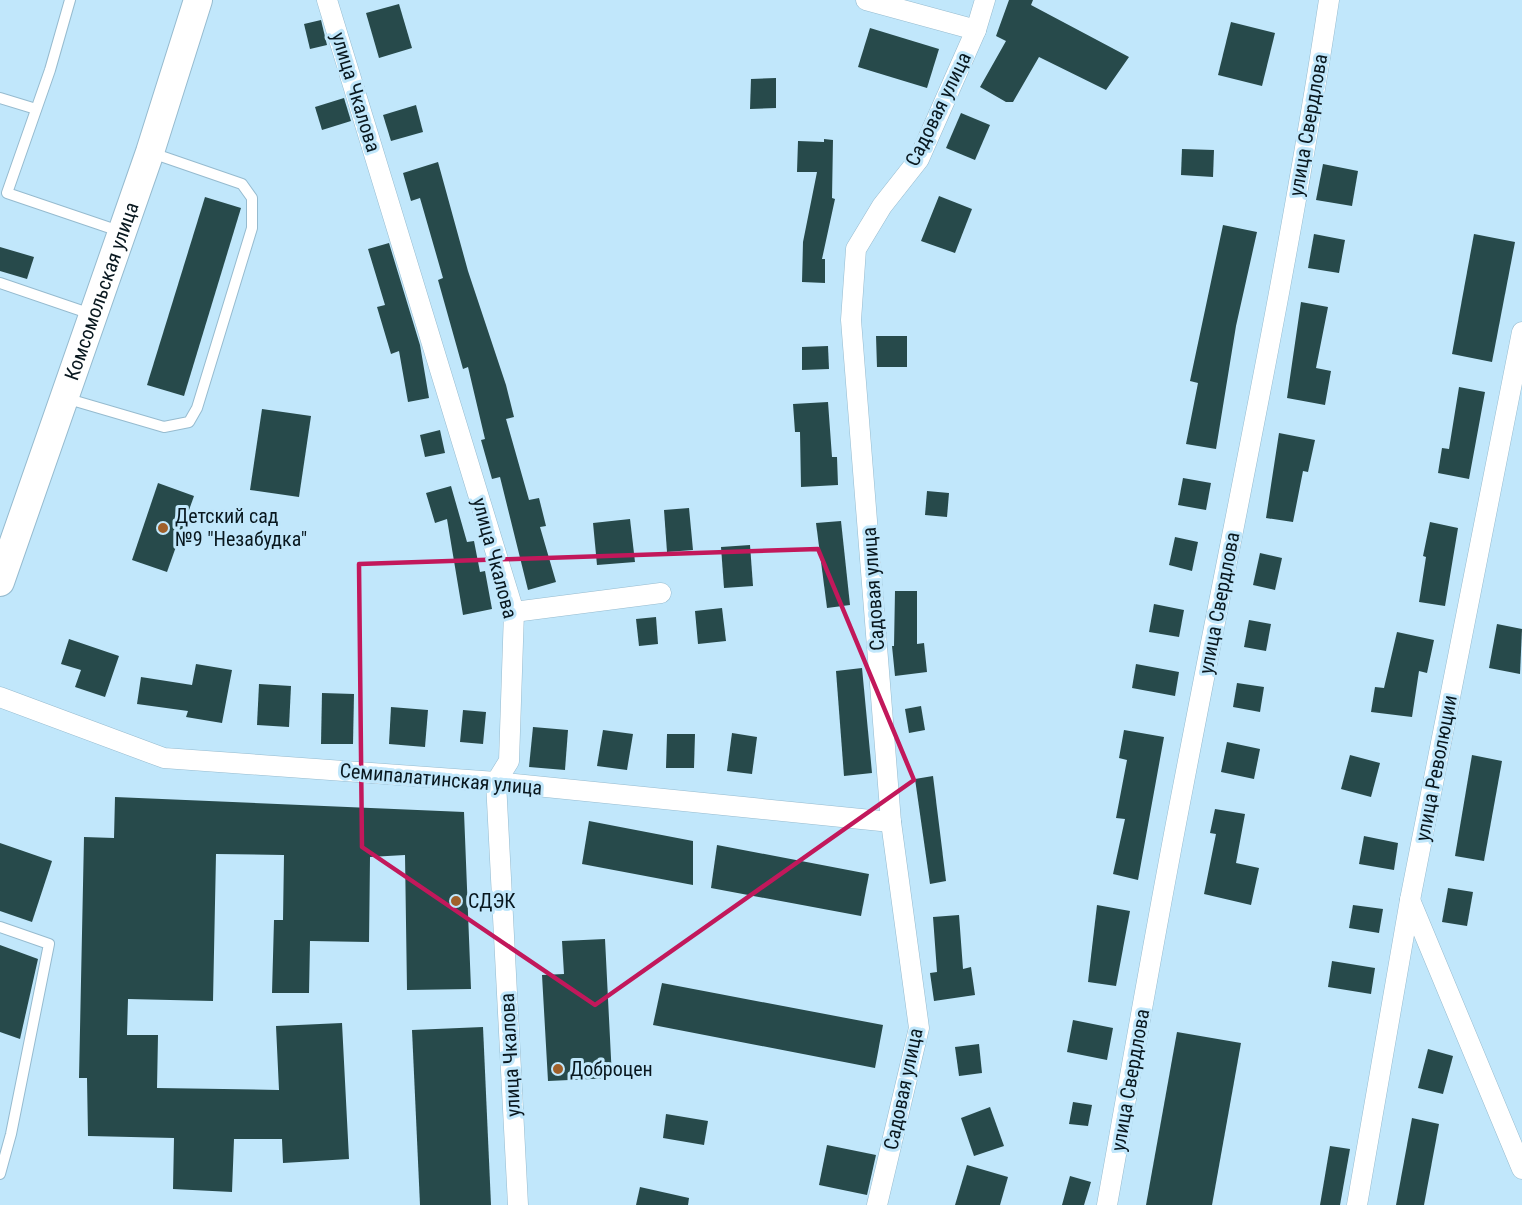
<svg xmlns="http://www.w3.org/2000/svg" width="1522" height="1205" viewBox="0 0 1522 1205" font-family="'Roboto Condensed',sans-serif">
  <rect width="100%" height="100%" fill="#c1e7fb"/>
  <g fill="#274a4b">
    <path d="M 1009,0 L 1033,0 L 1031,5 L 1129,57 L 1106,90 L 1039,57 L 1013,102 L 1006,102 L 980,87 L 1006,41 L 996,36 Z"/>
    <path d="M 399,4 L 412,48 L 379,58 L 366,13 Z"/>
    <path d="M 321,20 L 327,45 L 310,49 L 304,24 Z"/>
    <path d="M 1231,22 L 1275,33 L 1262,86 L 1218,75 Z"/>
    <path d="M 870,28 L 939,49 L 927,88 L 858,67 Z"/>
    <path d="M 776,78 L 776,108 L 750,109 L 751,79 Z"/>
    <path d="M 344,98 L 351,121 L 322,130 L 315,107 Z"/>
    <path d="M 416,105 L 423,132 L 391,141 L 383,115 Z"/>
    <path d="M 961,113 L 990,125 L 975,160 L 946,148 Z"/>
    <path d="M 824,139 L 833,140 L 832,198 L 835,199 L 822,259 L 825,259 L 825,283 L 802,282 L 803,242 L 817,172 L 797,172 L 798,141 L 824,142 Z"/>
    <path d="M 1182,149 L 1214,150 L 1213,177 L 1181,175 Z"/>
    <path d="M 438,162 L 468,271 L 506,385 L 514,417 L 506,419 L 529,500 L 539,498 L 546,526 L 540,527 L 556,582 L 528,590 L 500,477 L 492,479 L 481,440 L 485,439 L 468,367 L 463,369 L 447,312 L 438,280 L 443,278 L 420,198 L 411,201 L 403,173 Z"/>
    <path d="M 1323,164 L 1358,171 L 1352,206 L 1316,200 Z"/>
    <path d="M 939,196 L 972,209 L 955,253 L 921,241 Z"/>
    <path d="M 205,197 L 241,208 L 184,396 L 147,385 Z"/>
    <path d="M 1223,225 L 1257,232 L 1236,326 L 1216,449 L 1186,444 L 1198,383 L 1190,381 Z"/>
    <path d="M 1314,234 L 1345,240 L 1339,273 L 1308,268 Z"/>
    <path d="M 1474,234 L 1515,242 L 1492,362 L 1452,354 Z"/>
    <path d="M 389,243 L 420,345 L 429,398 L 408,402 L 399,351 L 391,354 L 377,307 L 385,305 L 368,249 Z"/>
    <path d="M 0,247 L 34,257 L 27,279 L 0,271 Z"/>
    <path d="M 1301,302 L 1328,307 L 1316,368 L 1331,371 L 1325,405 L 1287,398 Z"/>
    <path d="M 876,336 L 907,336 L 907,367 L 877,367 Z"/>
    <path d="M 828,346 L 829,369 L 802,370 L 802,347 Z"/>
    <path d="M 1459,387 L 1485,392 L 1469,479 L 1438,473 L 1442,448 L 1449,449 Z"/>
    <path d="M 828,402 L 832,457 L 837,457 L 838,485 L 801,487 L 800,432 L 795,432 L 793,404 Z"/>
    <path d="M 262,409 L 311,416 L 299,497 L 250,490 Z"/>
    <path d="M 440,430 L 445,453 L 425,457 L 420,435 Z"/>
    <path d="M 1279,433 L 1315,440 L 1308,472 L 1303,471 L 1293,522 L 1266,518 Z"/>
    <path d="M 1183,478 L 1211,483 L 1206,510 L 1178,505 Z"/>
    <path d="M 158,483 L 194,496 L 167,572 L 132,560 Z"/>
    <path d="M 451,486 L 467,542 L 474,541 L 480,572 L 485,571 L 492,609 L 463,615 L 447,519 L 435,523 L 426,493 Z"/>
    <path d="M 927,491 L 949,493 L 947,517 L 925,515 Z"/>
    <path d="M 689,508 L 693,550 L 667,552 L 664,510 Z"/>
    <path d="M 630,519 L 635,562 L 597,565 L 593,523 Z"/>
    <path d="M 841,521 L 850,605 L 827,608 L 816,523 Z"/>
    <path d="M 1430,522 L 1458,528 L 1445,606 L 1419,602 L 1426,557 L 1423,556 Z"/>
    <path d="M 1175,537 L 1198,542 L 1192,571 L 1169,565 Z"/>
    <path d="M 750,545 L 753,586 L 724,588 L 721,547 Z"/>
    <path d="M 1260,553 L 1282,558 L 1275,590 L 1253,585 Z"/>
    <path d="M 895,591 L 917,591 L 917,644 L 924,643 L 927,672 L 895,676 L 892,646 L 894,646 Z"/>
    <path d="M 1154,604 L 1184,610 L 1179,637 L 1149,632 Z"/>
    <path d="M 722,608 L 726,641 L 698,644 L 695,611 Z"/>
    <path d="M 656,617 L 658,644 L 639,646 L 636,619 Z"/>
    <path d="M 1249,620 L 1271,624 L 1266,651 L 1244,647 Z"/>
    <path d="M 1497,624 L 1522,629 L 1520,674 L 1489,668 Z"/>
    <path d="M 1397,632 L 1434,640 L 1427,673 L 1419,671 L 1412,717 L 1371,712 L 1375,687 L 1384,688 Z"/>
    <path d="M 69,639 L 119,656 L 105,697 L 75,687 L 81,670 L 61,664 Z"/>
    <path d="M 196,664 L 232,670 L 222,723 L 186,717 L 188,711 L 137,704 L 141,677 L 192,685 Z"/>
    <path d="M 1136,664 L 1179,672 L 1175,696 L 1132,688 Z"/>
    <path d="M 862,668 L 872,773 L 844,776 L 836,671 Z"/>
    <path d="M 1237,683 L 1264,687 L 1260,712 L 1233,707 Z"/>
    <path d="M 259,684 L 291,686 L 289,727 L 257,725 Z"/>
    <path d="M 322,693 L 354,694 L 353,744 L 321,744 Z"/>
    <path d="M 921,706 L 925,730 L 909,733 L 905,709 Z"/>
    <path d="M 391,707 L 428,710 L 425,747 L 389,744 Z"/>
    <path d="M 463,710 L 486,712 L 483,744 L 460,742 Z"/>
    <path d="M 533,727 L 568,730 L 565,770 L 529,767 Z"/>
    <path d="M 603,730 L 633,734 L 627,770 L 597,766 Z"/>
    <path d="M 1124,730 L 1164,737 L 1138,880 L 1113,874 L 1125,819 L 1116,818 L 1127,760 L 1119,758 Z"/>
    <path d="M 732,733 L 757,737 L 752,774 L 727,771 Z"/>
    <path d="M 667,734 L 695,734 L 694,768 L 666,768 Z"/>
    <path d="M 1227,742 L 1260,749 L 1254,779 L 1221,772 Z"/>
    <path d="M 1350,755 L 1380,763 L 1371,797 L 1341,789 Z"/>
    <path d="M 1472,755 L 1502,761 L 1484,861 L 1455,856 Z"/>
    <path d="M 933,776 L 946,881 L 930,884 L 915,779 Z"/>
    <path d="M 115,797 L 464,812 L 471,989 L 407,990 L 405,855 L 370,857 L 369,942 L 310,941 L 309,993 L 272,993 L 274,920 L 283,920 L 284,855 L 216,854 L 213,1001 L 128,999 L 127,1035 L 158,1035 L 157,1088 L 279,1090 L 276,1026 L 342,1023 L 349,1159 L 283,1163 L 282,1139 L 234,1139 L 232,1192 L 173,1189 L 174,1138 L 88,1136 L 87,1078 L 79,1078 L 84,837 L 114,838 Z"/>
    <path d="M 1215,809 L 1245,814 L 1236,863 L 1259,868 L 1251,905 L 1204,894 L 1216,834 L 1210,833 Z"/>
    <path d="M 589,821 L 693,841 L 693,885 L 582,864 Z"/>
    <path d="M 1364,836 L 1398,843 L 1394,870 L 1359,864 Z"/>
    <path d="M 0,843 L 52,861 L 32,922 L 0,911 Z"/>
    <path d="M 717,845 L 869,874 L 861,916 L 711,888 Z"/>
    <path d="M 1448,888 L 1473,892 L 1467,926 L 1442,922 Z"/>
    <path d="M 1097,905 L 1130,911 L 1116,986 L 1088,982 Z"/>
    <path d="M 1353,905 L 1383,909 L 1379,933 L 1349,928 Z"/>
    <path d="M 959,915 L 963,969 L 971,967 L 975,995 L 934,1001 L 930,973 L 937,972 L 933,917 Z"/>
    <path d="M 605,939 L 612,1078 L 548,1081 L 542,975 L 564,974 L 562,941 Z"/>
    <path d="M 0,945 L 38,959 L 20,1039 L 0,1032 Z"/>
    <path d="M 1332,961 L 1375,968 L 1371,994 L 1328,987 Z"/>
    <path d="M 662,983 L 883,1025 L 875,1068 L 653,1025 Z"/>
    <path d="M 1073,1020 L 1113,1028 L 1107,1060 L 1067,1052 Z"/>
    <path d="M 483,1027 L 491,1205 L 420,1205 L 412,1030 Z"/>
    <path d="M 1177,1032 L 1241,1043 L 1212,1205 L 1146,1205 Z"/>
    <path d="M 979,1044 L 982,1073 L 959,1076 L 955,1047 Z"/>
    <path d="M 1428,1049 L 1453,1056 L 1443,1094 L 1418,1088 Z"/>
    <path d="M 1073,1102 L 1092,1105 L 1088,1126 L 1069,1124 Z"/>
    <path d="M 990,1107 L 1004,1146 L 974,1156 L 961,1118 Z"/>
    <path d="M 666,1114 L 708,1121 L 704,1145 L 663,1138 Z"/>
    <path d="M 1412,1118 L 1439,1124 L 1424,1205 L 1396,1205 Z"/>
    <path d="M 827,1145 L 876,1155 L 867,1195 L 819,1185 Z"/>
    <path d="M 1330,1146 L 1350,1149 L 1340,1205 L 1320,1205 Z"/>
    <path d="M 967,1165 L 1008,1177 L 1000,1205 L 955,1205 Z"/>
    <path d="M 1070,1176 L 1091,1182 L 1084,1205 L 1062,1205 Z"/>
    <path d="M 640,1187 L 689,1198 L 688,1205 L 636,1205 Z"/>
  </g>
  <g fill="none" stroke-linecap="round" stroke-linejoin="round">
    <g stroke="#96bbcf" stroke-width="12">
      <g id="lane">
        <path d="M 70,0 L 50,70 L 7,193 L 122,232"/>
        <path d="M 0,98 L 36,109"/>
        <path d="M 0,283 L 91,314"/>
        <path d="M 65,398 L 164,427 L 189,422 L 197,408 L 252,228 L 252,198 L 242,184 L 152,153"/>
        <path d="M 0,927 L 49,944 L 11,1134 L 0,1174"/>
      </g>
    </g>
    <g stroke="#96bbcf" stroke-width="21">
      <g id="street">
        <path d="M 327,0 L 514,612 L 509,761 L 496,782 L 518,1205"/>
        <path d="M 866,0 L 976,30"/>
        <path d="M 514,612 L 661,593"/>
        <path d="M 0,697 L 164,758 L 496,782 L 891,822"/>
        <path d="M 1410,900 L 1522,1169"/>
        <path d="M 877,1205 L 919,1028 L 891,822 L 851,320 L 856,249 L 882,206 L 919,159 L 976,30 L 985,0"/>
        <path d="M 1107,1205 C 1132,1066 1156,926 1183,787 C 1233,525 1289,264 1329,0"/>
        <path d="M 1357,1205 L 1410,900 L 1522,332"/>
      </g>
    </g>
    <g stroke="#96bbcf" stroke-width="30">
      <g id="secondary">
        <path id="s1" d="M 0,582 L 150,152 L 198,0"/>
      </g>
    </g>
    <use href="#lane" stroke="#fff" stroke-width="10"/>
    <use href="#street" stroke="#fff" stroke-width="20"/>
    <use href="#secondary" stroke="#fff" stroke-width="28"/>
  </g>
  <path fill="none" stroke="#c2185b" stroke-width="4.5" stroke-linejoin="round" d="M 818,549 L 914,780 L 595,1005 L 362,847 L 359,564 Z"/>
  <g fill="#a0602a" stroke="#c1e7fb" stroke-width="2">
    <circle cx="163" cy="528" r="6"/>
    <circle cx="456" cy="901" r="6"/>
    <circle cx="558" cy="1069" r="6"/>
  </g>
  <g text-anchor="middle" stroke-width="6" stroke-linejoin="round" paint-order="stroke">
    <g font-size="20" fill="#09181f" stroke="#c1e7fb">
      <text transform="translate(356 92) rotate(73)" y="7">улица Чкалова</text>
      <text transform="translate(938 109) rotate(-64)" y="7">Садовая улица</text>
      <text transform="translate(1308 125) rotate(-80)" y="7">улица Свердлова</text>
      <text dy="7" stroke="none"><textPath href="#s1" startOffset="308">Комсомольская улица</textPath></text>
      <text transform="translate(495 558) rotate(75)" y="7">улица Чкалова</text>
      <text transform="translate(873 589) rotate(-94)" y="7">Садовая улица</text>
      <text transform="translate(1219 603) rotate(-79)" y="7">улица Свердлова</text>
      <text transform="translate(1436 768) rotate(-79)" y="7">улица Революции</text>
      <text transform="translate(441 779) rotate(5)" y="7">Семипалатинская улица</text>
      <text transform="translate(510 1055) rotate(-93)" y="7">улица Чкалова</text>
      <text transform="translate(1130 1080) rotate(-80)" y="7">улица Свердлова</text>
      <text transform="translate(903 1089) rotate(-78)" y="7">Садовая улица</text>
    </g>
    <g font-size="20" fill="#09181f" stroke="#c1e7fb" text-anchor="start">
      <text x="175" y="523">Детский сад<tspan x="175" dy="23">№9 "Незабудка"</tspan></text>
      <text x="468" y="908">СДЭК</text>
      <text x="570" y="1076">Доброцен</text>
    </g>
  </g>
</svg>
